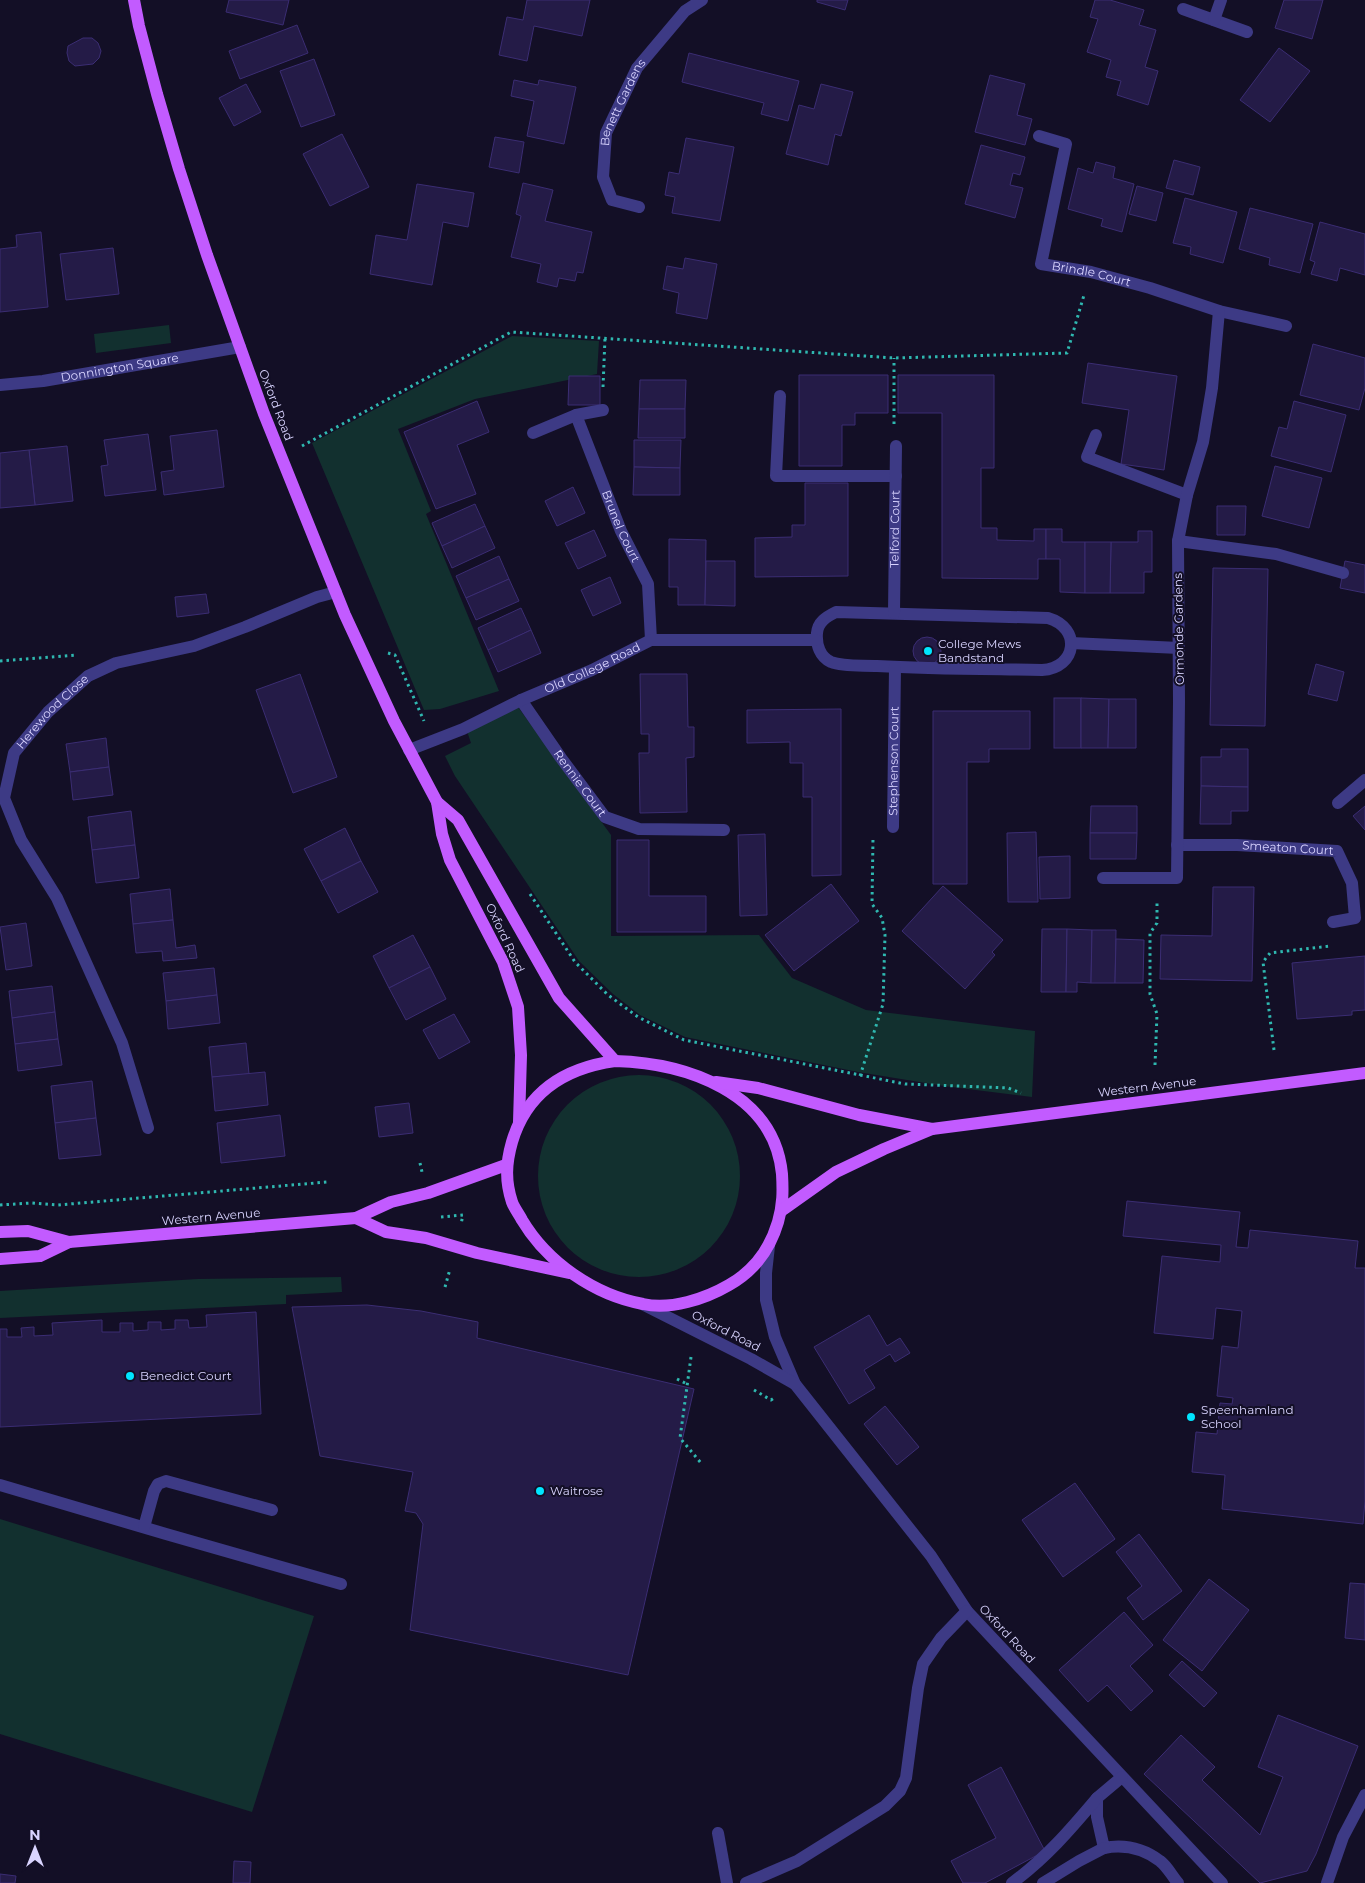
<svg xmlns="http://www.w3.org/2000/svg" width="1365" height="1883" viewBox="0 0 1365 1883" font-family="Montserrat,sans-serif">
  <rect width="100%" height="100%" fill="#130f26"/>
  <g fill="#12302f">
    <path d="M 169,325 L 171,343 L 96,353 L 94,334 Z"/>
    <path d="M 512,336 L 599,341 L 597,374 L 475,399 L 398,429 L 431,511 L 426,514 L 499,691 L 440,709 L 424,710 L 312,443 Z"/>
    <path d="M 518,707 L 611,835 L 611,936 L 759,935 L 792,978 L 866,1010 L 1035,1031 L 1032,1097 L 944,1086 L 858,1072 L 685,1037 L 640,1015 L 613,994 L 579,961 L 455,776 L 445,756 L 471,743 L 467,731 Z"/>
    <circle cx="639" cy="1176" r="101"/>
    <path d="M 341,1277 L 342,1292 L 286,1295 L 286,1304 L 0,1318 L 0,1291 L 198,1279 Z"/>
    <path d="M 0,1519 L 314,1616 L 252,1812 L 0,1734 Z"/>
  </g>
  <g fill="#241b47" stroke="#3b2d73">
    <path d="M 229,0 L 289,0 L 283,25 L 226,12 Z"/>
    <path d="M 527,0 L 590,0 L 582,36 L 534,26 L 527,61 L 499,55 L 507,17 L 523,20 Z"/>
    <path d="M 817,0 L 848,0 L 845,10 L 817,2 Z"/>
    <path d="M 1095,0 L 1110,0 L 1144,10 L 1139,25 L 1156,30 L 1145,67 L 1158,71 L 1148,105 L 1117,95 L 1121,81 L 1106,77 L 1111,60 L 1087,52 L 1098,19 L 1090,17 Z"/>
    <path d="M 1284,0 L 1323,0 L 1312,39 L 1275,28 Z"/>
    <path d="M 297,25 L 308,53 L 240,79 L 229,51 Z"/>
    <path d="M 83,38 L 92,38 L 98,43 L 101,51 L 99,58 L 93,64 L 75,66 L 69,61 L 67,53 L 68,46 Z"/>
    <path d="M 1279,48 L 1310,71 L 1270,122 L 1240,100 Z"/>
    <path d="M 689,53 L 799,81 L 788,121 L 761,114 L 764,103 L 682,82 Z"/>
    <path d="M 314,59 L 335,115 L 301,127 L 280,71 Z"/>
    <path d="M 990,75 L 1025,84 L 1017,115 L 1032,119 L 1025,145 L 975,132 Z"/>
    <path d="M 514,80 L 538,85 L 539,80 L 576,87 L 564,144 L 527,136 L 534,101 L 511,96 Z"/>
    <path d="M 246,84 L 261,112 L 234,126 L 219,98 Z"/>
    <path d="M 821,84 L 853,92 L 841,136 L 835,134 L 828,165 L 786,154 L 799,105 L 814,109 Z"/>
    <path d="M 342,134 L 369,187 L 330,206 L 303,154 Z"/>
    <path d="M 495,137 L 524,142 L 519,173 L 489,167 Z"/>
    <path d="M 686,138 L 734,147 L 720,221 L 672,213 L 675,197 L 665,195 L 669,172 L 679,174 Z"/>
    <path d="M 981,145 L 1025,157 L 1020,175 L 1013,173 L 1010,185 L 1023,188 L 1015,218 L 965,204 Z"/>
    <path d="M 1174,160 L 1200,167 L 1193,195 L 1166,188 Z"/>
    <path d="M 1096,162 L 1115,167 L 1113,178 L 1134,184 L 1122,232 L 1101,226 L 1103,219 L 1068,209 L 1078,168 L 1093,173 Z"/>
    <path d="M 523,183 L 553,190 L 545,221 L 592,232 L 583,273 L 577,272 L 575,281 L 559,278 L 557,287 L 537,282 L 541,264 L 511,257 L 521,216 L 516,214 Z"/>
    <path d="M 417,184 L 474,193 L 468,227 L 443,222 L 432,285 L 370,274 L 376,235 L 407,240 Z"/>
    <path d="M 1137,186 L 1163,193 L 1156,221 L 1129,214 Z"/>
    <path d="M 1185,198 L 1237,212 L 1223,263 L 1190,254 L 1191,247 L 1173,243 Z"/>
    <path d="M 1250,208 L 1313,224 L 1300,273 L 1269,265 L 1270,258 L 1239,249 Z"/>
    <path d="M 1320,222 L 1365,234 L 1365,275 L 1340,268 L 1337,281 L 1311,274 L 1315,262 L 1310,260 Z"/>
    <path d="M 41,232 L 48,307 L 0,312 L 0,249 L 17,247 L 16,235 Z"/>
    <path d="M 113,248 L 119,294 L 66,300 L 60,254 Z"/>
    <path d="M 685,258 L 717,264 L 707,319 L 676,313 L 679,293 L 663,289 L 667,266 L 683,269 Z"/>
    <path d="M 1313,344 L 1365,358 L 1365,388 L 1359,410 L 1300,395 Z"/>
    <path d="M 1088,363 L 1177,376 L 1164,470 L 1121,464 L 1129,410 L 1082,403 Z"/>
    <path d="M 799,375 L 888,375 L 888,413 L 855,413 L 855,425 L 842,425 L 842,466 L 799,466 Z"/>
    <path d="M 898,375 L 994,375 L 994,468 L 981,468 L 981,528 L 997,528 L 997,540 L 1034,541 L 1034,529 L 1046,529 L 1046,559 L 1038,559 L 1038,579 L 942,578 L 942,413 L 898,413 Z"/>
    <path d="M 569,376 L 600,376 L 600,405 L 568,405 Z"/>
    <path d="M 640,380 L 686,380 L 685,409 L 639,409 Z"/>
    <path d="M 477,401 L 489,432 L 457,445 L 476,494 L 436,509 L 404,432 Z"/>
    <path d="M 1294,401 L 1346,415 L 1331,472 L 1271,456 L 1279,427 L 1287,429 Z"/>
    <path d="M 639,409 L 685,409 L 685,438 L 638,438 Z"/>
    <path d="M 217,430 L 224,487 L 164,495 L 161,472 L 174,470 L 170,436 Z"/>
    <path d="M 148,434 L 156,490 L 105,496 L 101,466 L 108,465 L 104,440 Z"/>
    <path d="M 634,440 L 681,440 L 680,468 L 634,467 Z"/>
    <path d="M 67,446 L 73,501 L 35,505 L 29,450 Z"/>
    <path d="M 29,450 L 35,505 L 0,508 L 0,453 Z"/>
    <path d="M 1275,466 L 1322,478 L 1309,528 L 1262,516 Z"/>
    <path d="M 634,467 L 680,468 L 680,495 L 633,495 Z"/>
    <path d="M 805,483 L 848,483 L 848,576 L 755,577 L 755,538 L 792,537 L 792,525 L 805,525 Z"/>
    <path d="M 573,487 L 585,513 L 557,526 L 545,501 Z"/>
    <path d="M 475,504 L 485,526 L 442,546 L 432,523 Z"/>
    <path d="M 1217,506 L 1246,506 L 1245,535 L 1217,535 Z"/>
    <path d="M 485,526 L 495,548 L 452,568 L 442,546 Z"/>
    <path d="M 1046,529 L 1062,529 L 1062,542 L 1085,542 L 1085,593 L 1060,592 L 1060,559 L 1046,559 Z"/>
    <path d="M 594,530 L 606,556 L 578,569 L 565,543 Z"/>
    <path d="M 1138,531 L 1152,531 L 1152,572 L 1144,572 L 1144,593 L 1110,593 L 1111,542 L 1138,542 Z"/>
    <path d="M 669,539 L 706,540 L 705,605 L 678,605 L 678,587 L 669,587 Z"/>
    <path d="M 1085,542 L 1111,542 L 1110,593 L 1085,593 Z"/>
    <path d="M 499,556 L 509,579 L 466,598 L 456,576 Z"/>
    <path d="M 706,561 L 735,561 L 735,606 L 705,605 Z"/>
    <path d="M 1345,561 L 1365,565 L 1365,593 L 1340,588 Z"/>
    <path d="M 1213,568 L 1268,569 L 1265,726 L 1210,725 Z"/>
    <path d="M 610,577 L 621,603 L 593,616 L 581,590 Z"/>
    <path d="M 509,579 L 519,601 L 476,620 L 466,598 Z"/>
    <path d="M 206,594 L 209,613 L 177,617 L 175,597 Z"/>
    <path d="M 521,608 L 531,630 L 488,650 L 478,628 Z"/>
    <path d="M 531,630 L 541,653 L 498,672 L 488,650 Z"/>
    <circle cx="927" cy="651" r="14"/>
    <path d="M 1316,664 L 1344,672 L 1337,701 L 1308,694 Z"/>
    <path d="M 300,674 L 337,777 L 293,793 L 256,690 Z"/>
    <path d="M 640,674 L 687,674 L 688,727 L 694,727 L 694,757 L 686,758 L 687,812 L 640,813 L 639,753 L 649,753 L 649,734 L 641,734 Z"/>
    <rect x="1054" y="698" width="27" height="50"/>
    <path d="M 1081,698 L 1109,699 L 1108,748 L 1081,748 Z"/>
    <path d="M 1109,699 L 1136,699 L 1136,748 L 1108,748 Z"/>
    <path d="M 841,709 L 841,875 L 812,876 L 812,797 L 803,797 L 803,763 L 790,763 L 790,742 L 747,743 L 747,710 Z"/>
    <path d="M 933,711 L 1030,711 L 1030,749 L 989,749 L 989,762 L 967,762 L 967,884 L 933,884 Z"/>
    <path d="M 106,738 L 109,767 L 70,772 L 66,744 Z"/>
    <path d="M 1221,749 L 1248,749 L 1248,787 L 1201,786 L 1201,757 L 1221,757 Z"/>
    <path d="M 109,767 L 113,795 L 73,800 L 70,772 Z"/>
    <path d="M 1201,786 L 1248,787 L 1248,811 L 1231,811 L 1231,824 L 1200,824 Z"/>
    <path d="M 1091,806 L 1137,806 L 1137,833 L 1090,833 Z"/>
    <path d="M 1365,806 L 1365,830 L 1353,816 Z"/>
    <path d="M 131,811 L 135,845 L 92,850 L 88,817 Z"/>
    <path d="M 345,828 L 361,861 L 321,881 L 304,849 Z"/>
    <path d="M 1036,832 L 1038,902 L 1008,902 L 1007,833 Z"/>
    <path d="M 1090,833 L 1137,833 L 1136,859 L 1090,859 Z"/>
    <path d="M 765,834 L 767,915 L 740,916 L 738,835 Z"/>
    <path d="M 617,840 L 649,840 L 649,896 L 706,896 L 706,932 L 617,932 Z"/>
    <path d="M 135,845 L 139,878 L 96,883 L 92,850 Z"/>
    <path d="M 1070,856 L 1070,898 L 1040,899 L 1039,857 Z"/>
    <path d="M 361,861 L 378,892 L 338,913 L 321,881 Z"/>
    <path d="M 831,884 L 859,921 L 794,971 L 765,935 Z"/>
    <path d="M 943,886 L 1003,940 L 992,952 L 995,955 L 965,989 L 902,931 Z"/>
    <path d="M 1213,887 L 1254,887 L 1252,981 L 1160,979 L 1161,935 L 1212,936 Z"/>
    <path d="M 170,889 L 173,920 L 133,924 L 130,894 Z"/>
    <path d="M 173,920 L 176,948 L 195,945 L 197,958 L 163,961 L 162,951 L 136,953 L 133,924 Z"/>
    <path d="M 26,923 L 32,966 L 6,970 L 0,927 Z"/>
    <path d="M 1042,929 L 1067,929 L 1066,992 L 1041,992 Z"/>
    <path d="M 1067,929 L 1092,930 L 1091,983 L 1077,982 L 1077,992 L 1066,992 Z"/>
    <path d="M 1092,930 L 1116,930 L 1115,983 L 1091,983 Z"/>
    <path d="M 413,935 L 430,967 L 389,988 L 373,956 Z"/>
    <path d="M 1116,939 L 1144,940 L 1143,983 L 1115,983 Z"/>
    <path d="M 1365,956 L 1365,1010 L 1352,1011 L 1352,1015 L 1297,1019 L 1292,963 Z"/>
    <path d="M 430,967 L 446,999 L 406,1020 L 389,988 Z"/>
    <path d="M 214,968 L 217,995 L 166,1001 L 163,973 Z"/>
    <path d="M 52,986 L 55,1012 L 12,1018 L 9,991 Z"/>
    <path d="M 217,995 L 220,1023 L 168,1029 L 166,1001 Z"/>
    <path d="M 55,1012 L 58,1039 L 15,1044 L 12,1018 Z"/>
    <path d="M 454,1014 L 470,1042 L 439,1059 L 423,1030 Z"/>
    <path d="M 58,1039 L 62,1065 L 18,1071 L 15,1044 Z"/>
    <path d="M 246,1043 L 249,1074 L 212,1077 L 209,1047 Z"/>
    <path d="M 265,1072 L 268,1105 L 215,1111 L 212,1077 Z"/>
    <path d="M 92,1081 L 96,1118 L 55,1123 L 51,1086 Z"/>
    <path d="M 409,1103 L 413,1133 L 379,1137 L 375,1107 Z"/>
    <path d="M 280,1115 L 285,1156 L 221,1163 L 217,1123 Z"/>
    <path d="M 96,1118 L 101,1155 L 59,1159 L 55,1123 Z"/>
    <path d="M 1127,1201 L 1240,1212 L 1236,1247 L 1248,1248 L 1250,1230 L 1358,1241 L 1355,1268 L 1365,1268 L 1365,1501 L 1363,1524 L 1222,1509 L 1225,1475 L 1192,1472 L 1196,1432 L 1217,1434 L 1220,1403 L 1232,1404 L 1233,1398 L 1217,1396 L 1222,1346 L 1238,1348 L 1242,1311 L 1216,1308 L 1213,1339 L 1154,1333 L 1162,1256 L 1220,1262 L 1221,1245 L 1123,1236 Z"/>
    <path d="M 367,1305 L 421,1311 L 478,1322 L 477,1338 L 694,1389 L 628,1675 L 410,1630 L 423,1524 L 416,1513 L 405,1511 L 413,1472 L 320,1456 L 292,1307 Z"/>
    <path d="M 256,1312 L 261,1414 L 0,1427 L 0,1329 L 7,1329 L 7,1337 L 22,1337 L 21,1328 L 34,1327 L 34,1336 L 53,1335 L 52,1323 L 102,1320 L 102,1332 L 120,1332 L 120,1323 L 133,1323 L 133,1331 L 148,1330 L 148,1322 L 161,1322 L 161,1330 L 175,1329 L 175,1320 L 188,1320 L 189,1328 L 207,1327 L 206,1315 Z"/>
    <path d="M 869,1315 L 887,1346 L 900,1338 L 910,1353 L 895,1362 L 890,1354 L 864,1370 L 875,1388 L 849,1404 L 814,1347 Z"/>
    <path d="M 885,1406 L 919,1447 L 897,1465 L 864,1424 Z"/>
    <path d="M 1075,1483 L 1115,1539 L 1063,1577 L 1022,1520 Z"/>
    <path d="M 1139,1534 L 1182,1591 L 1143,1620 L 1127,1598 L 1142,1586 L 1116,1552 Z"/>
    <path d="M 1209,1579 L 1249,1610 L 1202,1671 L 1163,1640 Z"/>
    <path d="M 1350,1583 L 1365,1584 L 1365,1640 L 1345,1638 Z"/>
    <path d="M 1124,1612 L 1153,1645 L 1130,1666 L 1153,1691 L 1131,1711 L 1107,1685 L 1088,1702 L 1059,1670 Z"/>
    <path d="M 1182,1661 L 1217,1693 L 1204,1707 L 1169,1675 Z"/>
    <path d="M 1278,1715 L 1358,1746 L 1316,1854 L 1307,1871 L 1260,1883 L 1144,1774 L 1181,1735 L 1215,1767 L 1202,1780 L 1260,1835 L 1283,1777 L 1258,1767 Z"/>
    <path d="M 1001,1767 L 1045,1851 L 985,1883 L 963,1883 L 951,1861 L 996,1838 L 968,1785 Z"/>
    <path d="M 234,1861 L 251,1862 L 250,1883 L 233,1883 Z"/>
    <path d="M 0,1874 L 16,1876 L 15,1883 L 0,1883 Z"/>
  </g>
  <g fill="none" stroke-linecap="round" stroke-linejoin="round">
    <g stroke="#2fb8b0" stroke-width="3" stroke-dasharray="2.5 4" stroke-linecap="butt">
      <path d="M 603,387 L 605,338"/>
      <path d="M 894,424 L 894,358"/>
      <path d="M 302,446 L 511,332 L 894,358 L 1067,353 L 1084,295"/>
      <path d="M 388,653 L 395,655 L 424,721"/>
      <path d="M 0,661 L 77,655"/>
      <path d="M 530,894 L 575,962 L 608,995 L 638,1017 L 684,1040 L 905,1084 L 1008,1088 L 1021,1093"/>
      <path d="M 1274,1050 L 1263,962 L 1270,953 L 1331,946"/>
      <path d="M 1155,1065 L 1157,1014 L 1150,994 L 1150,933 L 1157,923 L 1157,900"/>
      <path d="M 860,1076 L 883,1004 L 885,935 L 882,918 L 872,904 L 873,838"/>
      <path d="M 420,1163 L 422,1172"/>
      <path d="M 0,1205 L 31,1203 L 58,1205 L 327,1182"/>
      <path d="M 441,1217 L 463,1215 L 461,1224"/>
      <path d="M 445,1287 L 450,1269"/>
      <path d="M 691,1357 L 680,1438 L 701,1463"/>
      <path d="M 677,1379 L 687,1384"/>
      <path d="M 754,1390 L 771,1400 L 774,1398"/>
    </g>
    <g stroke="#3d3a85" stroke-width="12">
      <path d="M 1183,9 L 1247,32"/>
      <path d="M 1214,20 L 1221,0"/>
      <path id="s1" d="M 1039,136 L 1066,144 L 1041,264 L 1091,272 L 1150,288 L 1219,311 L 1286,326"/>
      <path id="s2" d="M 639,207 L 612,200 L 603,177 L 606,133 L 637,68 L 685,11 L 702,0"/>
      <path id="s3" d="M 0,385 L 43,381 L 240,347"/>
      <path d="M 780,396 L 776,476 L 896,476"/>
      <path id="s4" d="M 576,415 L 621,531 L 648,584 L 651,640"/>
      <path d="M 533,433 L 576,415 L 603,410"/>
      <path d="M 1096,435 L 1087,457 L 1187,495"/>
      <path d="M 1178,541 L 1276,554 L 1343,573"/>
      <path d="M 836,612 L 1048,618 C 1082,628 1077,668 1042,670 C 987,669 932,669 877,666 C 863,665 844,667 831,662 C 820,657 816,645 817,633 C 818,622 826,617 836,612 Z"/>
      <path id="s5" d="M 894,613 L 896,446"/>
      <path d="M 1071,643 L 1179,648"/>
      <path id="s6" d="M 521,700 L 561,758 L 605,817 L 639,829 L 724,830"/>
      <path id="s7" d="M 409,750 L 463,729 L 521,700 L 592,670 L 651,640 L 816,640"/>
      <path d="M 1338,803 L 1365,780"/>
      <path id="s8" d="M 893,827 L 895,667"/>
      <path id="s9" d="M 1177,845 L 1237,845 L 1337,851 L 1352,883 L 1355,918 L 1333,922"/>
      <path d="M 1103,878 L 1177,878 L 1179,702 L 1178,541 L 1187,495 L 1203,442 L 1212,388 L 1219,311"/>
      <path id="s10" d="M 148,1128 L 122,1043 L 57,898 L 21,840 L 4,798 L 14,753 L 48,712 L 88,676 L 116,663 L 194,646 L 245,627 L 317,597 L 336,592"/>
      <path d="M 769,1246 L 766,1273 L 766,1300 L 775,1337 L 795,1384 L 931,1556 L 967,1611 L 1222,1883"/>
      <path d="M 644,1305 L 751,1359 L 795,1384"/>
      <path d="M 0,1485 L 166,1534 L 341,1584"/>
      <path d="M 144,1527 L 154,1491 L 158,1484 L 166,1481 L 272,1510"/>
      <path d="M 1122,1777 L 1097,1798 L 1097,1817 L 1104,1848 C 1125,1844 1144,1849 1160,1861 C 1167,1866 1172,1876 1178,1883"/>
      <path d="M 718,1833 L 727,1883"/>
      <path d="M 746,1883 L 797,1861 L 885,1806 L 900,1791 L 906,1778 L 918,1688 L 923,1664 L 941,1638 L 967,1611"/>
      <path d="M 1012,1883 C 1046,1858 1070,1830 1097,1798"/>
      <path d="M 1043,1883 L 1079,1861 L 1104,1848"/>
      <path d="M 1327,1883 L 1343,1837 L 1365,1795"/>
    </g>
    <g stroke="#c25bff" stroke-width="12">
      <path d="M 134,0 L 139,26 L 157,94 L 179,169 L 207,255 L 264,414 L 345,615 L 394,721 L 437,802 L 442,834 L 450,860 L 503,962 L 518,1007 L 521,1055 L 519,1122"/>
      <path d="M 437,802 L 458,820 L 559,998 L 615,1061"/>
      <path d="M 615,1061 C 686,1063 774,1092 782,1174 C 783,1191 783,1205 778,1222 C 770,1249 754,1271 729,1285 C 705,1299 671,1310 643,1304 C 594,1295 547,1262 522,1220 C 519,1214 514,1208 512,1202 C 505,1181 506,1163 512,1142 C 527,1091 565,1068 615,1061 Z"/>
      <path d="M 716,1082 L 758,1088 L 859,1115 L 932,1129"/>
      <path d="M 781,1211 L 836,1172 L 884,1149 L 932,1129 L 1365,1073"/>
      <path d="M 356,1218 L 386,1232 L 426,1238 L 477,1253 L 569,1273"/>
      <path d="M 0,1232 L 28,1231 L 69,1242 L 356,1218 L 391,1202 L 428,1193 L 506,1165"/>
      <path d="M 0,1259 L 40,1256 L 69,1242"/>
    </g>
  </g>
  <g fill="#00e5ff" stroke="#130f26" stroke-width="2">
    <circle cx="928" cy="651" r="5"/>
    <circle cx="130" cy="1376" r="5"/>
    <circle cx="1191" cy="1417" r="5"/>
    <circle cx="540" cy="1491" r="5"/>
  </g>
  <g text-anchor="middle" stroke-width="4" stroke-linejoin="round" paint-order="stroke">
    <g font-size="12" fill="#d9d4ff" stroke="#130f26">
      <text dy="4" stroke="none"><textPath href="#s2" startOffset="131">Benett Gardens</textPath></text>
      <text dy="4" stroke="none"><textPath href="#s1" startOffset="202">Brindle Court</textPath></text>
      <text dy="4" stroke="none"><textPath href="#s3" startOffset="121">Donnington Square</textPath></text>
      <text transform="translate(276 405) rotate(69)" y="4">Oxford Road</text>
      <text dy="4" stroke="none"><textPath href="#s4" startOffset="120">Brunel Court</textPath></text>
      <text dy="4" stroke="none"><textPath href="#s5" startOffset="84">Telford Court</textPath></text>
      <text transform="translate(1179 629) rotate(-91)" y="4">Ormonde Gardens</text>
      <text dy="4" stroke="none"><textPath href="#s7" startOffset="201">Old College Road</textPath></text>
      <text dy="4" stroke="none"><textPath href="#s10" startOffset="464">Herewood Close</textPath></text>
      <text dy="4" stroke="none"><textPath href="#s8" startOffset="66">Stephenson Court</textPath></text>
      <text dy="4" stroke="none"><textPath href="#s6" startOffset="102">Rennie Court</textPath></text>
      <text dy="4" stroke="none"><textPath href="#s9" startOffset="111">Smeaton Court</textPath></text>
      <text transform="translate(505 938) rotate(65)" y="4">Oxford Road</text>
      <text transform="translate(1147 1087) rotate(-7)" y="4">Western Avenue</text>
      <text transform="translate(211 1217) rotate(-5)" y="4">Western Avenue</text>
      <text transform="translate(726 1331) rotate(27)" y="4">Oxford Road</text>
      <text transform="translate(1007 1634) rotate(47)" y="4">Oxford Road</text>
    </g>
    <g font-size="12" fill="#d9d4ff" stroke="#130f26" text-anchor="start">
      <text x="938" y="648">College Mews<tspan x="938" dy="14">Bandstand</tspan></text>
      <text x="140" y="1380">Benedict Court</text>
      <text x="1201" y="1414">Speenhamland<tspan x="1201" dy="14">School</tspan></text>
      <text x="550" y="1495">Waitrose</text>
    </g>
  </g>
  <g transform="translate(35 1848)" stroke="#130f26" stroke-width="4" paint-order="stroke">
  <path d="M0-4L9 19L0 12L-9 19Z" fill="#d9d4ff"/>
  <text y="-8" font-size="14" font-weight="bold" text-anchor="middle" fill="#d9d4ff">N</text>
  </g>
</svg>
